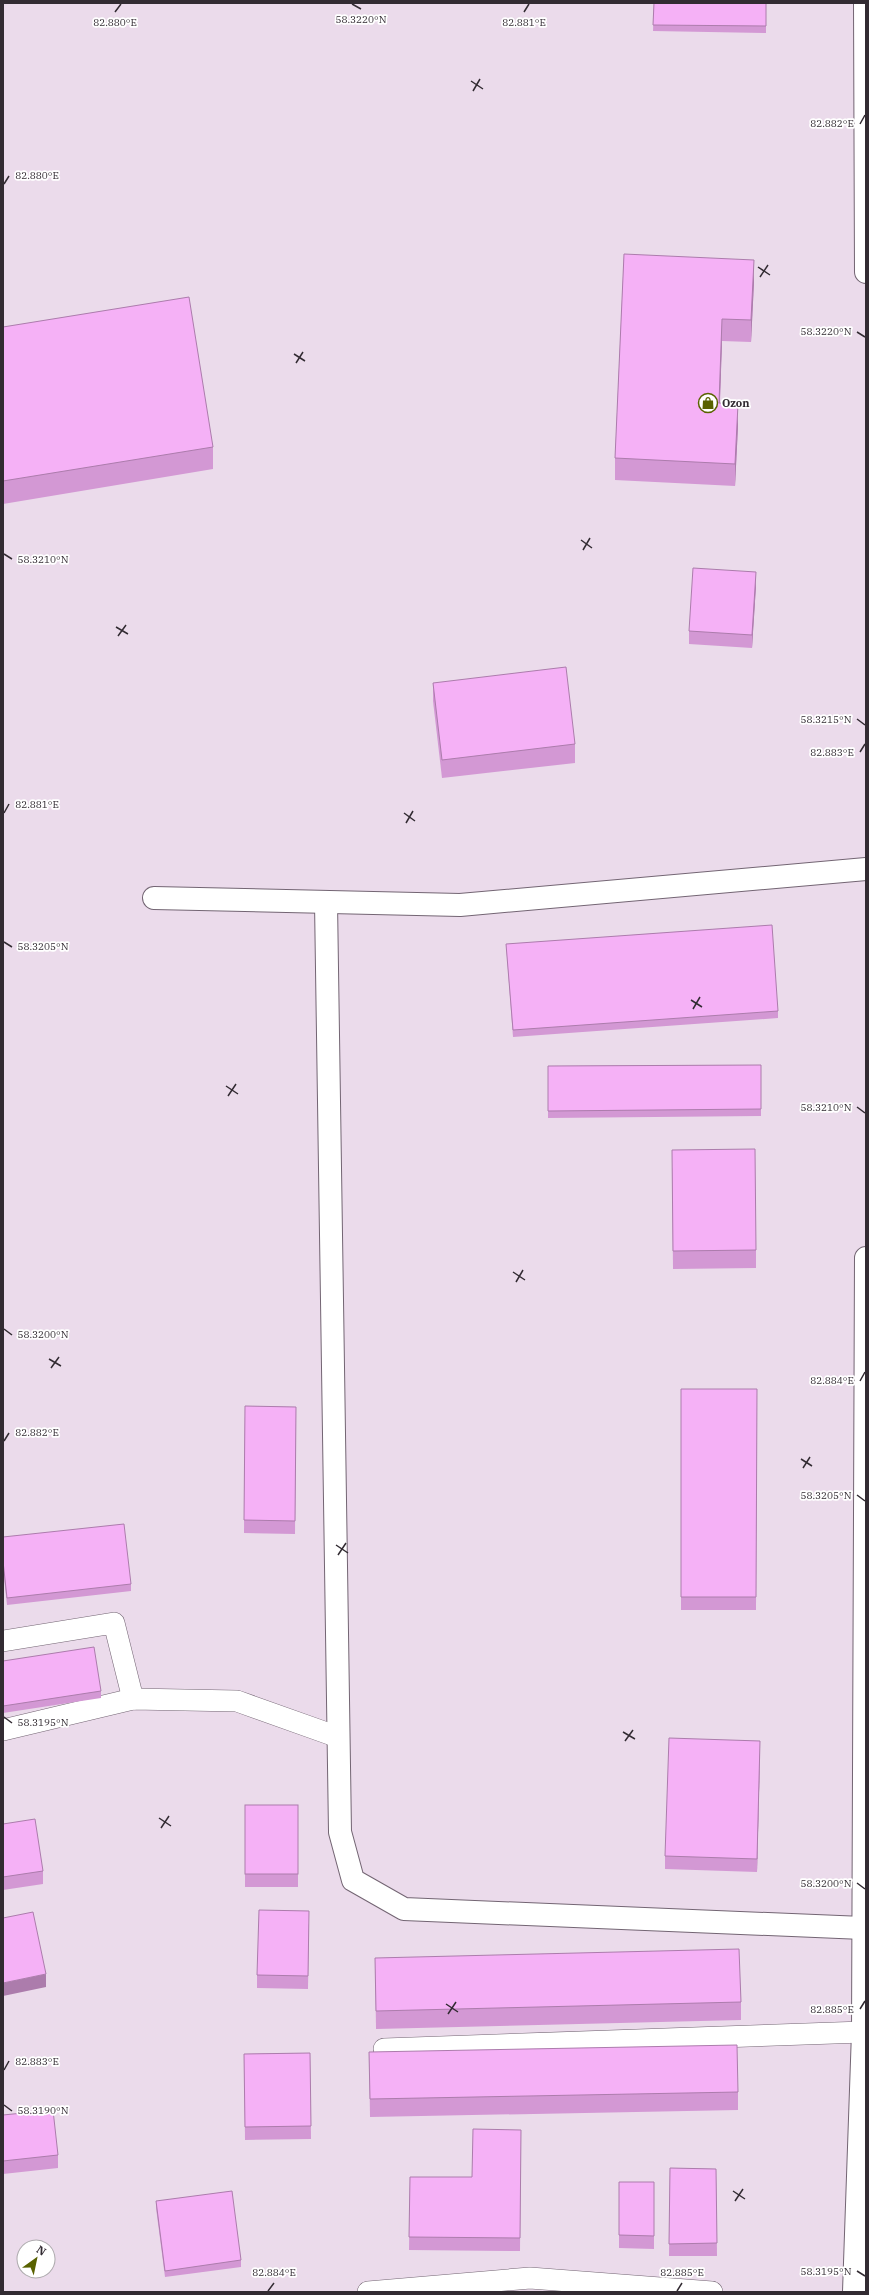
<svg xmlns="http://www.w3.org/2000/svg" width="869" height="2295" viewBox="0 0 869 2295" font-family="'IBM Plex Serif',serif">
  <rect width="100%" height="100%" fill="#ebdbeb"/>
  <g fill="none" stroke-linecap="round" stroke-linejoin="round">
    <g stroke="#736573" stroke-width="22">
      <g id="service">
        <path d="M 3,1641 L 114,1623 L 133,1699"/>
        <path d="M 3,1730 L 133,1699 L 237,1701 L 338,1737"/>
        <path d="M 384,2049 L 863,2032"/>
        <path d="M 368,2292 L 530,2278 L 712,2292"/>
      </g>
    </g>
    <g stroke="#736573" stroke-width="24">
      <g id="minor">
        <path d="M 154,898 L 460,905 L 866,869"/>
        <path d="M 326,902 L 340,1832 L 353,1880 L 404,1909 L 863,1928"/>
      </g>
    </g>
    <g stroke="#736573" stroke-width="24">
      <g id="tertiary">
        <path d="M 865,3 L 866,272"/>
        <path d="M 854,2292 L 863,2032 L 866,1258"/>
      </g>
    </g>
    <use href="#service" stroke="#fff" stroke-width="21"/>
    <use href="#minor" stroke="#fff" stroke-width="22"/>
    <use href="#tertiary" stroke="#fff" stroke-width="22"/>
  </g>
  <g fill="#d398d4">
    <path d="M 654,3 L 766,3 L 766,33 L 653,31 Z"/>
    <path d="M 624,254 L 754,282 L 751,342 L 722,341 L 720,403 L 738,426 L 735,486 L 615,480 L 615,458 Z"/>
    <path d="M 3,327 L 213,447 L 213,469 L 3,504 Z"/>
    <path d="M 756,585 L 752,648 L 689,644 L 689,631 Z"/>
    <path d="M 433,683 L 575,744 L 575,763 L 442,778 L 433,701 Z"/>
    <path d="M 506,944 L 778,1011 L 778,1018 L 513,1037 Z"/>
    <path d="M 761,1065 L 761,1116 L 548,1118 L 548,1066 Z"/>
    <path d="M 672,1168 L 756,1250 L 756,1268 L 673,1269 Z"/>
    <path d="M 681,1389 L 757,1389 L 756,1610 L 681,1610 Z"/>
    <path d="M 245,1406 L 296,1407 L 295,1534 L 244,1533 Z"/>
    <path d="M 3,1537 L 131,1584 L 131,1591 L 7,1605 L 3,1568 Z"/>
    <path d="M 3,1661 L 101,1691 L 101,1698 L 3,1713 Z"/>
    <path d="M 760,1754 L 757,1872 L 665,1869 L 665,1856 Z"/>
    <rect x="245" y="1805" width="53" height="82"/>
    <path d="M 3,1824 L 43,1871 L 43,1884 L 3,1890 Z"/>
    <path d="M 309,1924 L 308,1989 L 257,1988 L 257,1975 Z"/>
    <path d="M 375,1958 L 741,2002 L 741,2020 L 376,2029 Z"/>
    <path d="M 369,2052 L 738,2092 L 738,2110 L 370,2117 Z"/>
    <path d="M 310,2053 L 311,2139 L 245,2140 L 244,2054 Z"/>
    <path d="M 3,2115 L 58,2155 L 58,2168 L 3,2174 Z"/>
    <path d="M 521,2130 L 520,2251 L 409,2250 L 410,2177 L 472,2177 Z"/>
    <path d="M 670,2168 L 716,2169 L 717,2256 L 669,2256 Z"/>
    <path d="M 619,2182 L 654,2182 L 654,2249 L 619,2248 Z"/>
    <path d="M 156,2201 L 241,2260 L 241,2267 L 165,2277 L 156,2208 Z"/>
  </g>
  <g fill="#ac7cac">
    <path d="M 754,260 L 754,282 L 751,342 L 751,320 Z"/>
    <path d="M 722,319 L 722,341 L 719,425 L 719,403 Z"/>
    <path d="M 738,404 L 738,426 L 735,486 L 735,464 Z"/>
    <path d="M 756,572 L 756,585 L 752,648 L 752,635 Z"/>
    <path d="M 760,1741 L 760,1754 L 757,1872 L 757,1859 Z"/>
    <path d="M 46,1974 L 46,1987 L 3,1996 L 3,1983 Z"/>
  </g>
  <g fill="#f5b1f6" stroke="#ac7cac">
    <path d="M 654,3 L 766,3 L 766,26 L 653,25 Z"/>
    <path d="M 624,254 L 754,260 L 751,320 L 722,319 L 719,403 L 738,404 L 735,464 L 615,458 Z"/>
    <path d="M 189,297 L 213,447 L 3,481 L 3,327 Z"/>
    <path d="M 693,568 L 756,572 L 752,635 L 689,631 Z"/>
    <path d="M 566,667 L 575,744 L 442,760 L 433,683 Z"/>
    <path d="M 772,925 L 778,1011 L 513,1030 L 506,944 Z"/>
    <path d="M 761,1065 L 761,1109 L 548,1111 L 548,1066 Z"/>
    <path d="M 755,1149 L 756,1250 L 673,1251 L 672,1150 Z"/>
    <path d="M 681,1389 L 757,1389 L 756,1597 L 681,1597 Z"/>
    <path d="M 245,1406 L 296,1407 L 295,1521 L 244,1520 Z"/>
    <path d="M 124,1524 L 131,1584 L 7,1598 L 3,1561 L 3,1537 Z"/>
    <path d="M 94,1647 L 101,1691 L 3,1706 L 3,1661 Z"/>
    <path d="M 669,1738 L 760,1741 L 757,1859 L 665,1856 Z"/>
    <rect x="245" y="1805" width="53" height="69"/>
    <path d="M 35,1819 L 43,1871 L 3,1877 L 3,1824 Z"/>
    <path d="M 259,1910 L 309,1911 L 308,1976 L 257,1975 Z"/>
    <path d="M 33,1912 L 46,1974 L 3,1983 L 3,1918 Z"/>
    <path d="M 739,1949 L 741,2002 L 376,2011 L 375,1958 Z"/>
    <path d="M 737,2045 L 738,2092 L 370,2099 L 369,2052 Z"/>
    <path d="M 310,2053 L 311,2126 L 245,2127 L 244,2054 Z"/>
    <path d="M 53,2110 L 58,2155 L 3,2161 L 3,2115 Z"/>
    <path d="M 473,2129 L 521,2130 L 520,2238 L 409,2237 L 410,2177 L 472,2177 Z"/>
    <path d="M 670,2168 L 716,2169 L 717,2243 L 669,2244 Z"/>
    <path d="M 619,2182 L 654,2182 L 654,2236 L 619,2235 Z"/>
    <path d="M 232,2191 L 241,2260 L 165,2271 L 156,2201 Z"/>
  </g>
  <path fill="none" stroke="#322b32" stroke-width="1.5" d="M 352,4 L 361,9M 115,12 L 121,4M 524,12 L 529,4M 471,81 L 483,89M 473,91 L 480,79M 860,124 L 865,115M 4,184 L 9,176M 758,267 L 770,275M 760,277 L 768,265M 857,332 L 865,337M 294,354 L 305,361M 296,363 L 303,352M 581,540 L 592,548M 583,550 L 590,538M 4,554 L 12,559M 116,627 L 128,634M 118,636 L 126,625M 857,719 L 865,725M 860,752 L 865,744M 4,813 L 9,804M 404,813 L 415,821M 406,823 L 413,811M 4,942 L 12,947M 691,1000 L 702,1007M 693,1009 L 700,997M 226,1086 L 238,1094M 228,1096 L 236,1084M 857,1107 L 865,1113M 513,1272 L 525,1280M 516,1282 L 523,1270M 4,1329 L 12,1335M 49,1359 L 61,1366M 51,1368 L 59,1357M 860,1381 L 865,1372M 4,1441 L 9,1433M 801,1459 L 812,1466M 803,1468 L 810,1457M 857,1495 L 865,1501M 336,1545 L 348,1553M 338,1555 L 346,1543M 4,1717 L 12,1723M 623,1732 L 635,1739M 625,1741 L 633,1730M 159,1818 L 171,1826M 161,1828 L 169,1816M 857,1883 L 865,1889M 446,2004 L 458,2012M 860,2009 L 865,2001M 448,2014 L 456,2002M 4,2070 L 9,2061M 4,2105 L 12,2111M 733,2191 L 745,2199M 735,2201 L 743,2189M 857,2271 L 865,2276M 268,2291 L 274,2283M 677,2291 L 682,2283"/>
  <defs>
    <g id="shop-ring" transform="scale(1)"><circle r="9.5" fill="#fff" stroke="#596200" stroke-width="1.5"/><path d="M-5-2.5h2.3a2.7 3.5 0 0 1 5.4 0H5L5.5 6h-11ZM-1.5-2.5h3a1.5 2.3 0 0 0-3 0Z" fill="#596200"/></g>
  </defs>
  <g fill-rule="evenodd">
    <use href="#shop-ring" x="708" y="403"/>
  </g>
  <g text-anchor="middle" stroke-width="3.5" stroke-linejoin="round" paint-order="stroke">
    <g font-size="11" font-weight="bold" fill="#322b32" stroke="#fff" text-anchor="start">
      <text x="722" y="407">Ozon</text>
    </g>
  </g>
  <g font-size="10" text-anchor="middle" fill="#322b32" stroke="#fff" stroke-width="3.5" stroke-linejoin="round" paint-order="stroke">
    <text x="361" y="23">58.3220°N</text>
    <text x="115" y="26">82.880°E</text>
    <text x="524" y="26">82.881°E</text>
    <text x="832" y="127">82.882°E</text>
    <text x="37" y="179">82.880°E</text>
    <text x="826" y="335">58.3220°N</text>
    <text x="43" y="563">58.3210°N</text>
    <text x="826" y="723">58.3215°N</text>
    <text x="832" y="756">82.883°E</text>
    <text x="37" y="808">82.881°E</text>
    <text x="43" y="950">58.3205°N</text>
    <text x="826" y="1111">58.3210°N</text>
    <text x="43" y="1338">58.3200°N</text>
    <text x="832" y="1384">82.884°E</text>
    <text x="37" y="1436">82.882°E</text>
    <text x="826" y="1499">58.3205°N</text>
    <text x="43" y="1726">58.3195°N</text>
    <text x="826" y="1887">58.3200°N</text>
    <text x="832" y="2013">82.885°E</text>
    <text x="37" y="2065">82.883°E</text>
    <text x="43" y="2114">58.3190°N</text>
    <text x="826" y="2275">58.3195°N</text>
    <text x="274" y="2276">82.884°E</text>
    <text x="682" y="2276">82.885°E</text>
  </g>
  <rect width="869" height="2295" fill="none" stroke="#322b32" stroke-width="8"/>
  <g transform="translate(36 2259) rotate(33)"><circle r="19" fill="#ffffff" stroke="#adaaad"/>
  <path d="M0-3L7 15L0 10L-7 15Z" fill="#596200"/>
  <text y="-6" font-size="11" font-weight="bold" text-anchor="middle" fill="#322b32">N</text>
  </g>
</svg>
